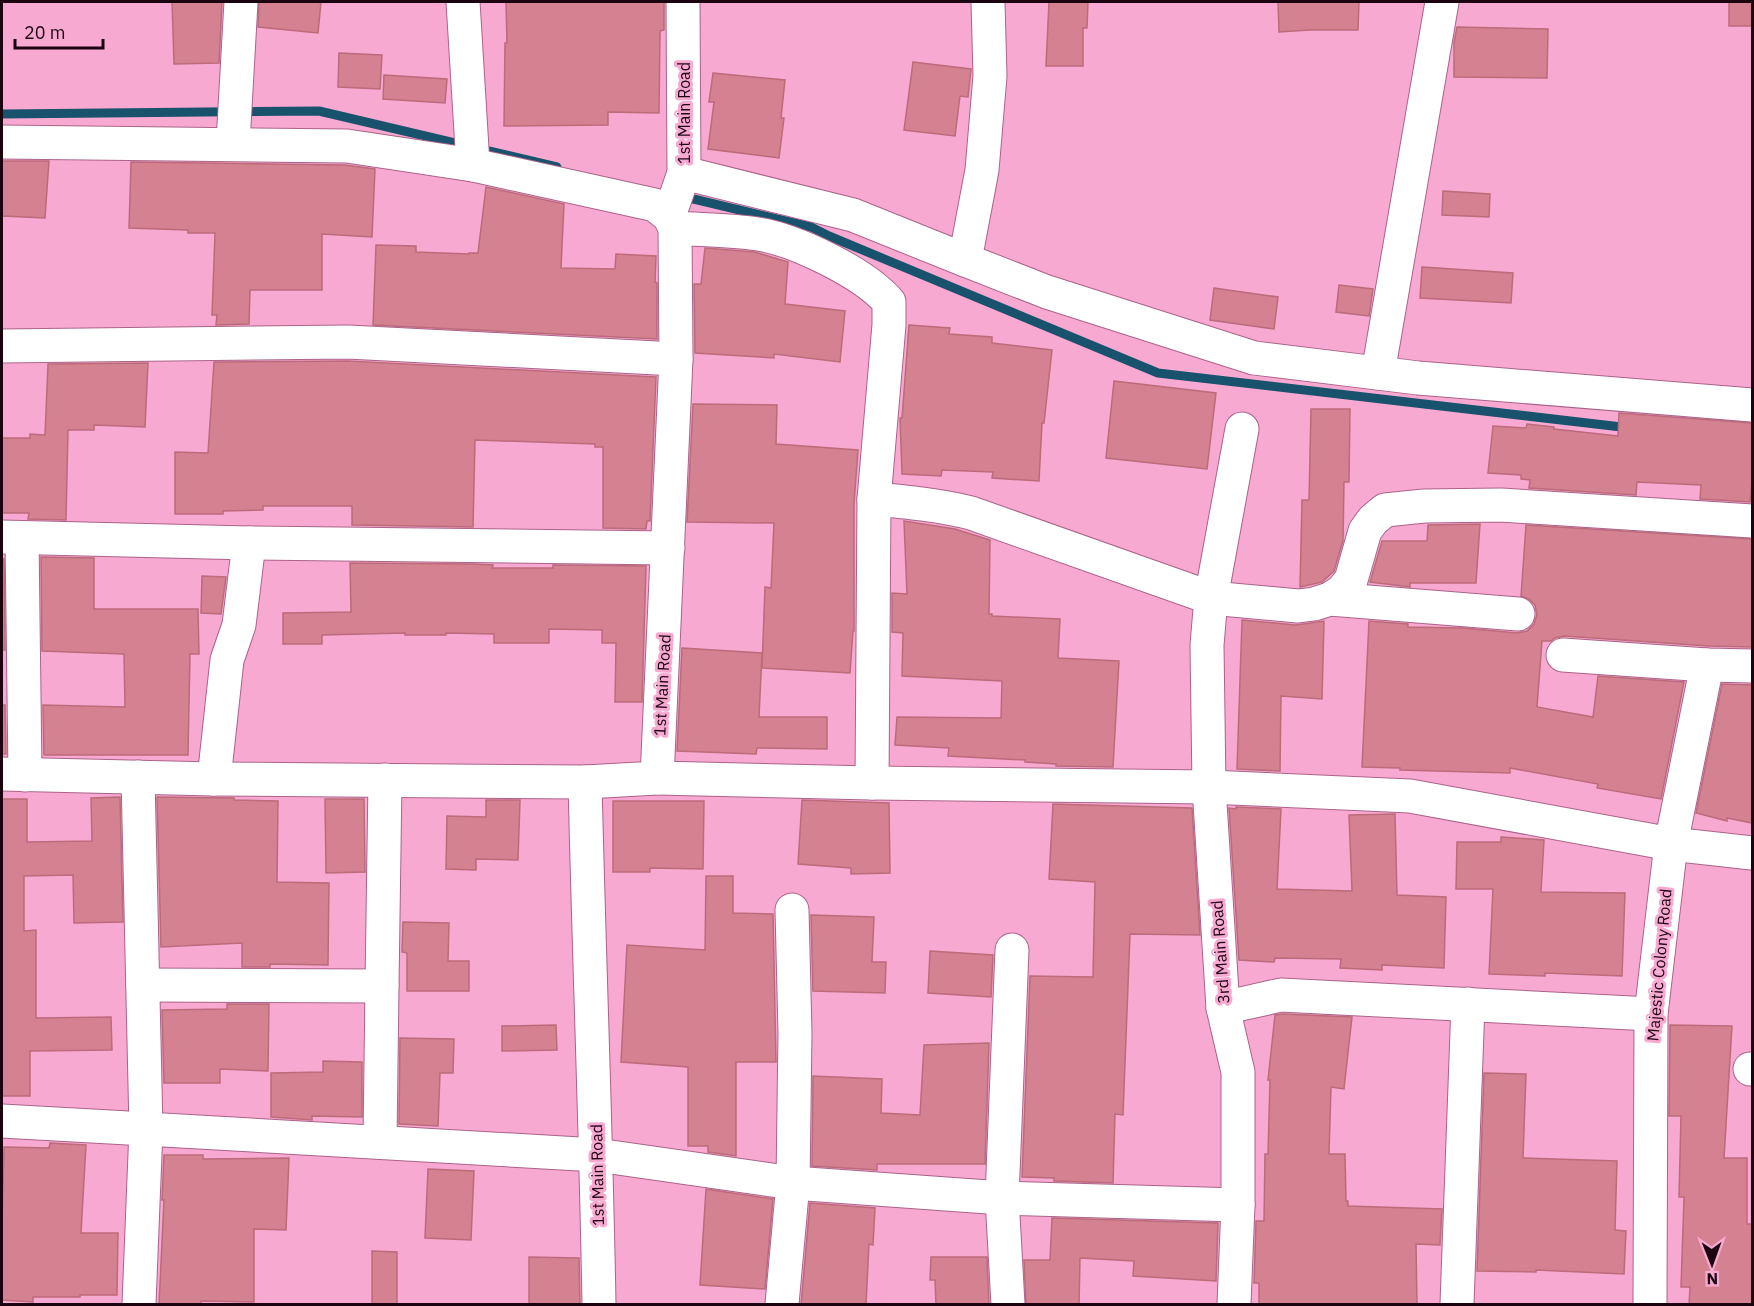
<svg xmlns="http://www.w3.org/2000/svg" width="1754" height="1306" viewBox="0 0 1754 1306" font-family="'IBM Plex Sans',sans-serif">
  <rect width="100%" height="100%" fill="#f8a9d1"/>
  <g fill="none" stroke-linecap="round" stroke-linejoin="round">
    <g stroke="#18526d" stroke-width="9">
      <path d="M 2,114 L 319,111 L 557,167"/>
      <path d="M 681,196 L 811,227 L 829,236 L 1158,373 L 1630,428"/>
    </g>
  </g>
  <g fill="#d48191" stroke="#bc6b7b" stroke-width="1.5">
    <path d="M 172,2 L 222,2 L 219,63 L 174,64 Z"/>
    <path d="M 259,2 L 321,2 L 318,33 L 258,27 Z"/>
    <path d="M 506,2 L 664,2 L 664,30 L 660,31 L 659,113 L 608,112 L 608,125 L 504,126 L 505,43 L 507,43 Z"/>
    <path d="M 1049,2 L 1088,2 L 1087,28 L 1083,28 L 1083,66 L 1046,66 Z"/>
    <path d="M 1278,2 L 1359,2 L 1358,30 L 1310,30 L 1279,32 Z"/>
    <rect x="1729" y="2" width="23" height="24"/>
    <path d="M 1457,27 L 1548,29 L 1547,78 L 1454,77 L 1454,42 Z"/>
    <path d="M 339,53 L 382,55 L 380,89 L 338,87 Z"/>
    <path d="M 913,62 L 971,69 L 968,97 L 960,96 L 955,136 L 904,130 Z"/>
    <path d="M 713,73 L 785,80 L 781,118 L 784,118 L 779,158 L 708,149 L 714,102 L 709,102 Z"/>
    <path d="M 384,75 L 447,79 L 445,103 L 383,99 Z"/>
    <path d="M 2,161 L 49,161 L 45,218 L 2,216 Z"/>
    <path d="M 131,162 L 345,165 L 375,169 L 372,237 L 322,234 L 322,290 L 250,290 L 249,324 L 216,325 L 217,315 L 212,315 L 215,233 L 188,233 L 188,230 L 129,228 Z"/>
    <path d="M 486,187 L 564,204 L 561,268 L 615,269 L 616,254 L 656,256 L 655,282 L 657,283 L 657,339 L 373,325 L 376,245 L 416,246 L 416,252 L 469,254 L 469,253 L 478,253 Z"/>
    <path d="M 1443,191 L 1490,194 L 1489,217 L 1442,215 Z"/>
    <path d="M 705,248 L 755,252 L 788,262 L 785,304 L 845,311 L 840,362 L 774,354 L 774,358 L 695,353 L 694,284 L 701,284 Z"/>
    <path d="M 1422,267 L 1513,273 L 1511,303 L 1420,298 Z"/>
    <path d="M 1339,285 L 1373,289 L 1369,316 L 1336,312 Z"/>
    <path d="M 1214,288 L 1278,297 L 1274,329 L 1210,320 Z"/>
    <path d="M 909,325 L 950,328 L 949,334 L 992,337 L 992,343 L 1052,350 L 1044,423 L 1042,423 L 1039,481 L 992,478 L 993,472 L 942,470 L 941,476 L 902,474 L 900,418 L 902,418 Z"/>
    <path d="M 348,361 L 656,377 L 650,521 L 647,521 L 646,529 L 603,528 L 603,447 L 595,447 L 595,444 L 475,440 L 473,527 L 352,525 L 352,506 L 263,506 L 263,510 L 223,511 L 223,514 L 175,514 L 175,452 L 208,453 L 214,362 Z"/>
    <path d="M 148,363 L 145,427 L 94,425 L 94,430 L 68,430 L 66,520 L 28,519 L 29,513 L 2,513 L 2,438 L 30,438 L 30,434 L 45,435 L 48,364 Z"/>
    <path d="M 1114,381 L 1216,393 L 1207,469 L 1106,458 Z"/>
    <path d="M 693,404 L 777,405 L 776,444 L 858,450 L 854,504 L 854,631 L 853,631 L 850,673 L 762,668 L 765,587 L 771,588 L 774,523 L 687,522 Z"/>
    <path d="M 1311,409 L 1350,409 L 1349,482 L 1344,482 L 1343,541 L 1334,571 L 1322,582 L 1300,587 L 1302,500 L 1309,500 Z"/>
    <path d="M 1619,413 L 1752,423 L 1752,481 L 1750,502 L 1700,499 L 1701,485 L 1637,482 L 1636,495 L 1529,488 L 1530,480 L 1521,479 L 1521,475 L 1488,473 L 1493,426 L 1526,428 L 1527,424 L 1554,427 L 1554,429 L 1618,436 Z"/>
    <path d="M 904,521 L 955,529 L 990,540 L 989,614 L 992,614 L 992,616 L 1060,619 L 1058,658 L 1119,661 L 1113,767 L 1056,766 L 1056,764 L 1025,762 L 1025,760 L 948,756 L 949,748 L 895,745 L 897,717 L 1001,718 L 1002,681 L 902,676 L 903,633 L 892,632 L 892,593 L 907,594 Z"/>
    <path d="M 1480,524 L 1476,583 L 1410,583 L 1410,587 L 1370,582 L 1382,541 L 1427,541 L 1428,525 Z"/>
    <path d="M 1526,525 L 1752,539 L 1752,647 L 1708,646 L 1564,636 L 1555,638 L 1551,641 L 1542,641 L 1537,707 L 1593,717 L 1598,676 L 1684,682 L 1661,799 L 1597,788 L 1598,784 L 1510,768 L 1510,773 L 1400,770 L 1400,768 L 1362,767 L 1369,621 L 1408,624 L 1408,627 L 1464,628 L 1517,633 L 1527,631 L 1534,624 L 1537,615 L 1535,605 L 1529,599 L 1521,596 Z"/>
    <path d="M 41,557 L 94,558 L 94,609 L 198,609 L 199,654 L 190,654 L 188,755 L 44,755 L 43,705 L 125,707 L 124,654 L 42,651 Z"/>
    <path d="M 2,559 L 4,559 L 5,650 L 2,650 Z"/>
    <path d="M 350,563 L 473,564 L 493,565 L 492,568 L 553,568 L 553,565 L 646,566 L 642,702 L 615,702 L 616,643 L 602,643 L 602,630 L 549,629 L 549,643 L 494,643 L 494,634 L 446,633 L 446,635 L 405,635 L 405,633 L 322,635 L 322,644 L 283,644 L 283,613 L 351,612 Z"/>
    <path d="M 202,576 L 226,577 L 221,614 L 201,613 Z"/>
    <path d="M 1242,620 L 1296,625 L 1324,621 L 1322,699 L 1281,696 L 1280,771 L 1237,769 Z"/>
    <path d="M 682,648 L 762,653 L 759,717 L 827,717 L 827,749 L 757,748 L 756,754 L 677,751 Z"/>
    <path d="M 1722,684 L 1752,685 L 1752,823 L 1727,818 L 1727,821 L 1696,813 Z"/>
    <path d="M 2,705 L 5,705 L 6,754 L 2,754 Z"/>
    <path d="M 120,797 L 123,922 L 74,923 L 73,875 L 24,876 L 24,931 L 36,930 L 36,1018 L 111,1017 L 112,1050 L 30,1051 L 30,1096 L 2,1096 L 2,799 L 27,799 L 27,842 L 92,841 L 91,798 Z"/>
    <path d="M 157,797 L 234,798 L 234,800 L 278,801 L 277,882 L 329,883 L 328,965 L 270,964 L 270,967 L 242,967 L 242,943 L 161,947 Z"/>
    <path d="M 325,799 L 364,799 L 365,872 L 326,873 Z"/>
    <path d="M 486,800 L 520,800 L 518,860 L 476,859 L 476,870 L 446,869 L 447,816 L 486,817 Z"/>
    <path d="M 802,800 L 889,803 L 890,873 L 851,874 L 851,868 L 798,864 Z"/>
    <path d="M 613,801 L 704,801 L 703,869 L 650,868 L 650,872 L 613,872 Z"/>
    <path d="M 1053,804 L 1192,808 L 1200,935 L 1130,934 L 1123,1115 L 1115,1114 L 1113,1183 L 1054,1181 L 1054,1178 L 1022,1177 L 1030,976 L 1093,977 L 1095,882 L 1049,879 Z"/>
    <path d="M 1236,807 L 1281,809 L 1277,889 L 1352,891 L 1349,815 L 1395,814 L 1397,895 L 1446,897 L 1444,968 L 1382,965 L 1382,970 L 1340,968 L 1341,959 L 1275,958 L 1274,962 L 1239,960 L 1229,808 L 1236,809 Z"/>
    <path d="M 1501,837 L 1544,840 L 1541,892 L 1625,893 L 1622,976 L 1545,973 L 1545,976 L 1489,974 L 1493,889 L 1456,889 L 1457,842 L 1501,842 Z"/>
    <path d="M 706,876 L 733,876 L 733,913 L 773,914 L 776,1062 L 736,1062 L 736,1156 L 708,1152 L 708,1146 L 688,1146 L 688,1067 L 621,1062 L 627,945 L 705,950 Z"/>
    <path d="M 811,915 L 874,917 L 872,962 L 886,962 L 885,993 L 813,991 Z"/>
    <path d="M 403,922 L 449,923 L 448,961 L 469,961 L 469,991 L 407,991 L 407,953 L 402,952 Z"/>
    <path d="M 930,951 L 993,955 L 991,997 L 928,993 Z"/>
    <path d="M 227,1004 L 269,1004 L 268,1071 L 220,1069 L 220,1083 L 164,1083 L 162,1010 L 227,1009 Z"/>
    <path d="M 1283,1014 L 1352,1017 L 1344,1089 L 1331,1087 L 1329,1154 L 1345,1154 L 1346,1201 L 1348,1201 L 1348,1206 L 1442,1209 L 1440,1245 L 1416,1244 L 1417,1305 L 1259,1305 L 1259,1283 L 1254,1283 L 1256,1221 L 1264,1221 L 1265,1154 L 1268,1154 L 1270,1080 L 1268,1080 L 1275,1015 Z"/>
    <path d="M 556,1025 L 557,1050 L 502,1051 L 502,1026 Z"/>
    <path d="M 1670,1025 L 1732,1026 L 1724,1158 L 1747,1158 L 1747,1224 L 1752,1224 L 1752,1305 L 1689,1305 L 1690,1287 L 1681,1287 L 1684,1197 L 1679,1197 L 1681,1116 L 1669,1116 Z"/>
    <path d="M 400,1038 L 454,1039 L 453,1073 L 440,1073 L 438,1126 L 399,1124 Z"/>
    <path d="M 989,1043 L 985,1164 L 877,1164 L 877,1170 L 812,1166 L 813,1076 L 882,1079 L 881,1113 L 920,1115 L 924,1045 Z"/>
    <path d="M 323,1061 L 362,1062 L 362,1117 L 312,1116 L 312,1120 L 271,1117 L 271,1073 L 323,1072 Z"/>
    <path d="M 1484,1073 L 1526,1074 L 1523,1158 L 1617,1161 L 1615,1230 L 1626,1231 L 1624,1274 L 1536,1270 L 1536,1272 L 1477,1271 Z"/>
    <path d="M 50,1143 L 86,1145 L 81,1233 L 118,1233 L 117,1295 L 80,1295 L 80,1297 L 33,1297 L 33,1302 L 2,1300 L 2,1223 L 4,1147 L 49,1148 Z"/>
    <path d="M 164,1155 L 203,1155 L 203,1159 L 289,1158 L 286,1230 L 254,1229 L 254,1302 L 201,1301 L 201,1305 L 159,1305 L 164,1200 L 162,1200 Z"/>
    <path d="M 428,1169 L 474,1171 L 471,1240 L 425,1238 Z"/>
    <path d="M 706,1189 L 773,1199 L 765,1289 L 700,1285 Z"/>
    <path d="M 810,1203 L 875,1208 L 873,1245 L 869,1244 L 866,1305 L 801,1305 Z"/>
    <path d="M 1052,1218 L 1218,1223 L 1216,1281 L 1133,1276 L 1134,1261 L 1080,1258 L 1079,1305 L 1026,1305 L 1024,1260 L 1050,1260 Z"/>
    <path d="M 372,1251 L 397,1252 L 397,1305 L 372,1305 Z"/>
    <path d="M 529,1257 L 579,1258 L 580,1305 L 529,1305 Z"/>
    <path d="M 931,1257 L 987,1257 L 989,1305 L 936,1305 L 935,1280 L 930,1280 Z"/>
  </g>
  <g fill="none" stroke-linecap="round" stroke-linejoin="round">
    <g stroke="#ab6389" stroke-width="35">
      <g id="minor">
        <path d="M 988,2 L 990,76 L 982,170 L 965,260 L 1047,292 L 1254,358 L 1418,378 L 1752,405"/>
        <path d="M 2,142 L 347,146 L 473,165"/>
        <path d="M 233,143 L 241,2"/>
        <path d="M 684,173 L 853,215 L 965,260"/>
        <path d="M 669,216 L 684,173 L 683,2"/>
        <path d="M 675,228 C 702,230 731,230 758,234 C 796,240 864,273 889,302 L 889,325 L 874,499 L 872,783"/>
        <path d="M 2,346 L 348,342 L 676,359"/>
        <path d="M 1378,373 L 1442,2"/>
        <path d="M 874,499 C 907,502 939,505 971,513 L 1211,598 L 1298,606 L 1314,604 L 1330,599 L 1342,591 L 1351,580 L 1365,531 L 1373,520 L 1385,510 L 1424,506 L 1501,505 L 1752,521"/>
        <path d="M 2,537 L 249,543 L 668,548"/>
        <path d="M 22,538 L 25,775"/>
        <path d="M 1330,599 L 1518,614"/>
        <path d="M 1563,655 L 1707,665 L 1752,666"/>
        <path d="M 2,774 L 214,779 L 585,782"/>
        <path d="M 657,778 L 872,783 L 1209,787 L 1410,796 L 1671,844 L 1752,853"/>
        <path d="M 214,779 L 227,660 L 239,625 L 249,543"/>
        <path d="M 143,985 L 382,986 L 385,780"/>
        <path d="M 1223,1008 L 1281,995 L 1651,1014"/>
        <path d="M 1750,1069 L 1752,1069"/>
        <path d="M 2,1121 L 146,1129 L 138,777"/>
        <path d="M 380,1142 L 382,986"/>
        <path d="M 139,1304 L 146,1129 L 597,1155 L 793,1183 L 1002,1198 L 1238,1205"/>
        <path d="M 782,1304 L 793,1183 L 795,1033 L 792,910"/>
        <path d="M 1008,1304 L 1002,1198 L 1012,950"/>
        <path d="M 1234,1304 L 1238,1205 L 1238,1072 L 1223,1008 L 1209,787 L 1207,645 L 1211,598 L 1242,429"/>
        <path d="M 1457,1304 L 1468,1004"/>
        <path d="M 1650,1304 L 1651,1014 L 1671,844 L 1707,665"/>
      </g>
    </g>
    <g stroke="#ab6389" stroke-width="35">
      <path id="major" d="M 463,2 L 473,165 L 655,205 L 669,216 L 675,228 L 676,359 L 657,778 L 585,782 C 589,956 596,1130 599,1304"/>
    </g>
    <use href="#minor" stroke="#fff" stroke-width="33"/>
    <use href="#major" stroke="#fff" stroke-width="33"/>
  </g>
  <g text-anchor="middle" stroke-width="6" stroke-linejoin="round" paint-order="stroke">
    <g font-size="16" fill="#1b0310" stroke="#f8a9d1">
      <text transform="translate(684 113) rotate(-90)" y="6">1st Main Road</text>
      <text transform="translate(662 685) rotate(-87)" y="6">1st Main Road</text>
      <text transform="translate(1220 952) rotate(-94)" y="6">3rd Main Road</text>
      <text transform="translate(1659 965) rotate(-85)" y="6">Majestic Colony Road</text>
      <text transform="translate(597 1175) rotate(-91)" y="6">1st Main Road</text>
    </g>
  </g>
  <rect width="1754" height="1306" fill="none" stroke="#1b0310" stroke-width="6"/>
  <g transform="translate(1712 1264) rotate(179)" stroke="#f8a9d1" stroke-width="4.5" paint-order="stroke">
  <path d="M0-4.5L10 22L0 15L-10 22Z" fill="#1b0310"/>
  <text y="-9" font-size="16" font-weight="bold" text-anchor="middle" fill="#1b0310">N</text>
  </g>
  <path d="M15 39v9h88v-9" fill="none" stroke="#1b0310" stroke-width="3"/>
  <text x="24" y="39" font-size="18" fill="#1b0310" stroke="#f8a9d1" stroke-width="4.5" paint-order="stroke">20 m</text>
</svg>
